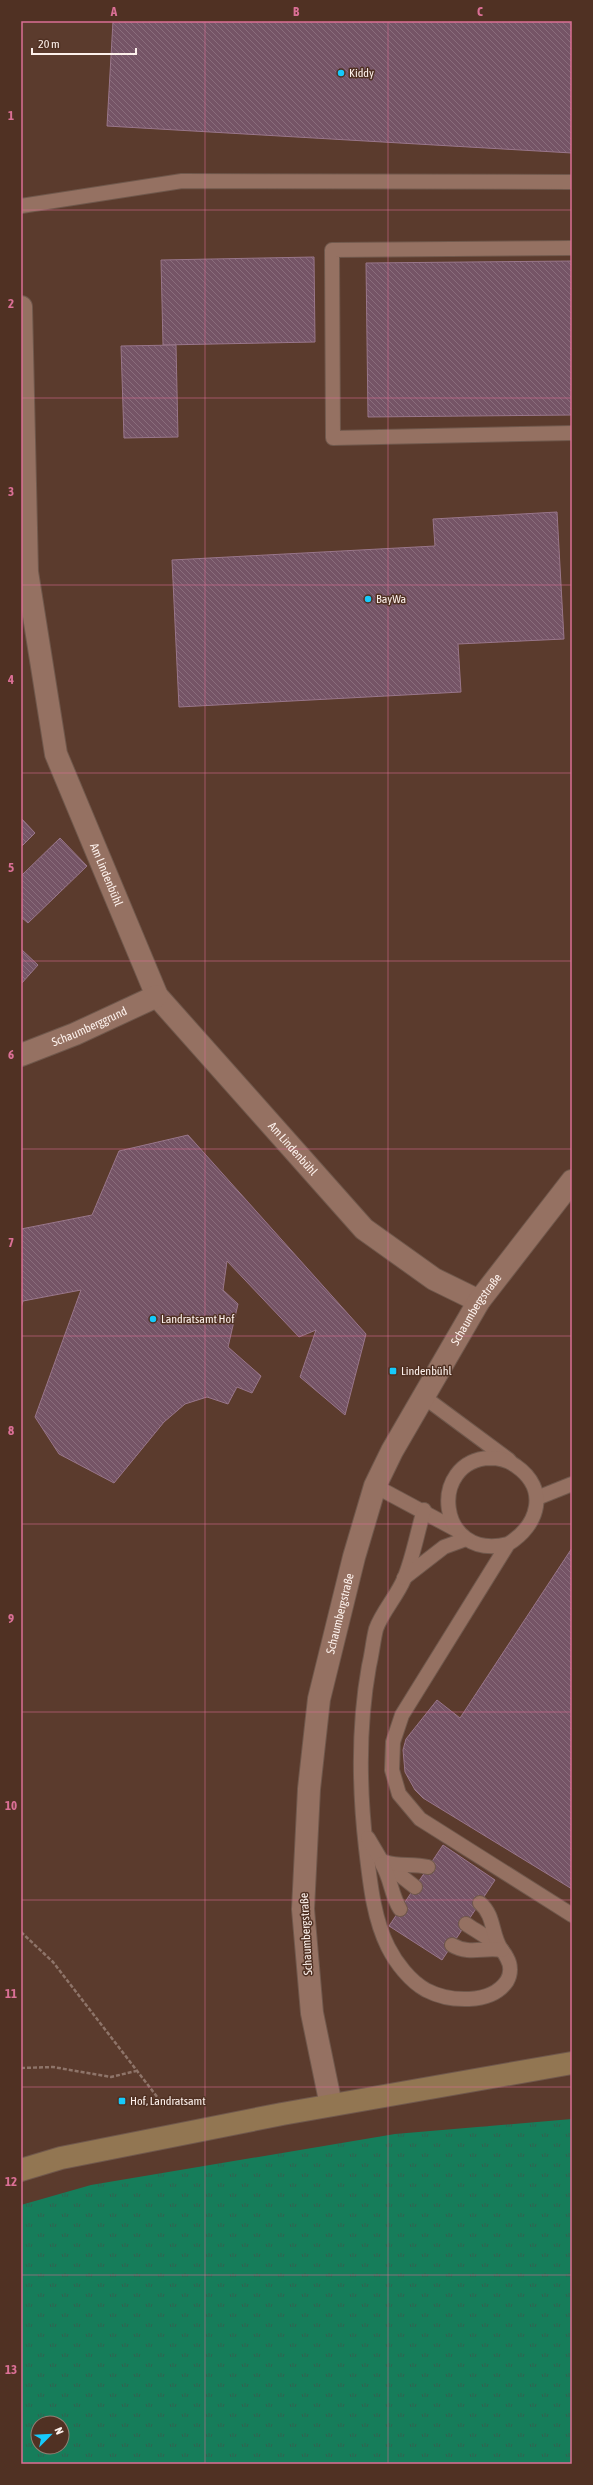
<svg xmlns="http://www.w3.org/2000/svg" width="593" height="2485" viewBox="0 0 593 2485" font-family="'Asap Condensed',sans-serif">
  <defs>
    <pattern id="grass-tufts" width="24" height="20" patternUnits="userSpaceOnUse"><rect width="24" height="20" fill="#167d5a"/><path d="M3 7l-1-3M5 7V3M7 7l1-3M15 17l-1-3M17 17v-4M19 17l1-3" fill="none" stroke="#316250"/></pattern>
    <pattern id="building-back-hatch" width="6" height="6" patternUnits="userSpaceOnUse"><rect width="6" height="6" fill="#755466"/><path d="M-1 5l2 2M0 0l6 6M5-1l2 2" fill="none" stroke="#8a6d7c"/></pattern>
  </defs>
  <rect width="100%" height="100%" fill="#5b3b2d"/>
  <path fill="url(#grass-tufts)" fill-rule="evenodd" d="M 572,2119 L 572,2464 L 21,2464 L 21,2205 L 91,2185 L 395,2134 ZM 38,2423 L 62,2423 L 62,2447 L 38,2447 Z"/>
  <g fill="url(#building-back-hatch)" stroke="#99768a">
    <path d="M 113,21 L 572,21 L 572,153 L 107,126 Z"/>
    <path d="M 314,257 L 315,342 L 163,345 L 161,260 Z"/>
    <path d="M 572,261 L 572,415 L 368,417 L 366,263 Z"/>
    <path d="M 176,345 L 178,437 L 124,438 L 121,346 Z"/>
    <path d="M 557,512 L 564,639 L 458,644 L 461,692 L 179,707 L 172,560 L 435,546 L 433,519 Z"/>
    <path d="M 21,818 L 35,833 L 21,847 Z"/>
    <path d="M 60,838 L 87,866 L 28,923 L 21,917 L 21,876 Z"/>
    <path d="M 21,949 L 38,965 L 21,984 Z"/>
    <path d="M 188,1135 L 366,1334 L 345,1415 L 300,1377 L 316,1330 L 299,1337 L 227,1261 L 223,1290 L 238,1304 L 228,1347 L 261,1376 L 252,1393 L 237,1387 L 228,1404 L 207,1397 L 185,1404 L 164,1422 L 114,1483 L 59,1454 L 35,1417 L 81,1290 L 23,1301 L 21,1308 L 21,1229 L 92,1215 L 119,1151 Z"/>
    <path d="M 572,1548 L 572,1889 L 423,1798 L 415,1790 L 405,1772 L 403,1750 L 406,1739 L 437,1700 L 460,1718 Z"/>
    <path d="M 443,1845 L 495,1880 L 442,1960 L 389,1926 Z"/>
  </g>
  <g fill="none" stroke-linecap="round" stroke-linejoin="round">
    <g stroke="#70584c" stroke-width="16">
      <g id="lane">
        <path d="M 21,206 L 182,181 L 572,182"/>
        <path d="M 572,248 L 332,250 L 333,438 L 572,433"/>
        <path d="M 424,1397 L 509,1460"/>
        <path d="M 375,1486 L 455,1529"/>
        <path d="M 537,1498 L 572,1484"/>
        <path d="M 424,1510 C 417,1533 413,1558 404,1579 C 397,1596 382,1612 376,1629 C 373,1641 372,1654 369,1666 C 358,1727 359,1787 366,1848 C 370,1881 373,1917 388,1947 C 396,1963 410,1981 426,1990 C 449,2002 491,2005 507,1981 C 511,1974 511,1965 507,1958 C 500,1943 479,1933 466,1924"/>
        <path d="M 508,1544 C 436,1562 428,1460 490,1458 C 500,1458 508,1460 516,1466 C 549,1489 539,1525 508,1544 L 402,1715 L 393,1742 L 392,1770 L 399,1794 L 420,1819 L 572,1915"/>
        <path d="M 404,1578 L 444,1547 L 466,1539"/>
        <path d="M 368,1838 L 381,1860 L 415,1887"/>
        <path d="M 385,1862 C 399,1867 413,1863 428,1867"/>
        <path d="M 382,1864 C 391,1878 391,1895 400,1909"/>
        <path d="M 480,1903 C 495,1916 491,1934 501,1949"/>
        <path d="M 452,1945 C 469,1955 484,1947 502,1950"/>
      </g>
    </g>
    <g stroke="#70584c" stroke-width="24">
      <g id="street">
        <path id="s1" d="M 21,307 L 27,572 L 56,754 L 157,996 L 364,1229 L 434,1279 L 479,1301"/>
        <path id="s2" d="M 21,1055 L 75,1034 L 157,996"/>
        <path id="s3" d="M 331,2105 L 312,2013 L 303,1909 L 309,1789 L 319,1699 L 354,1557 L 375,1486 L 392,1451 L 479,1301 L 572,1181"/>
      </g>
    </g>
    <g stroke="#70584c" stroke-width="24">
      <path id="secondary" d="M 21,2170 L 61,2158 L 282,2114 L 572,2063"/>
    </g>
    <g stroke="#8e7469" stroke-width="2.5" stroke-dasharray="4 2" stroke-linecap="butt">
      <path d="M 21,1932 L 53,1962 L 165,2107"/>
      <path d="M 21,2068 L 53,2067 L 111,2077 L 136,2071"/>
    </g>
    <use href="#lane" stroke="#957162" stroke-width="14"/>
    <use href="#street" stroke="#957162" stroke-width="22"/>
    <use href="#secondary" stroke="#927652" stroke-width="22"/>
  </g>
  <path fill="none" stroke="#da6f95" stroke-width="1" stroke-opacity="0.55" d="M 205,21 L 205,2464M 388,21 L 388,2464M 21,210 L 572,210M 21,398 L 572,398M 21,585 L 572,585M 21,773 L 572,773M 21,961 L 572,961M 21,1149 L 572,1149M 21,1336 L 572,1336M 21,1524 L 572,1524M 21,1712 L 572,1712M 21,1900 L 572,1900M 21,2087 L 572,2087M 21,2275 L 572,2275"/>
  <g fill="#16cafb" stroke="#503123" stroke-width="1.5">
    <circle cx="341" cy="73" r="4"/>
    <circle cx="368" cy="599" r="4"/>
    <circle cx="153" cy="1319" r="4"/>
    <rect x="389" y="1367" width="8" height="8" rx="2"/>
    <rect x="118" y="2097" width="8" height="8" rx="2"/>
  </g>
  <g text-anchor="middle" stroke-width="3" stroke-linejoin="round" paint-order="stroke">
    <g font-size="12" fill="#fdf1ec" stroke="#503123" text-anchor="start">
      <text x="349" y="77">Kiddy</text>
      <text x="376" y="603">BayWa</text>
      <text x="161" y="1323">Landratsamt Hof</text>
      <text x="401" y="1375">Lindenbühl</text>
      <text x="130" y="2105">Hof, Landratsamt</text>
    </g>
    <g font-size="12" fill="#fdf1ec" stroke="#503123">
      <text dy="4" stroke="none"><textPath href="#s1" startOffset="580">Am Lindenbühl</textPath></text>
      <text dy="4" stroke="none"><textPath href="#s2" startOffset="74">Schaumberggrund</textPath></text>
      <text dy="4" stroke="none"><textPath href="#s1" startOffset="916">Am Lindenbühl</textPath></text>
      <text dy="4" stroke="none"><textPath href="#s3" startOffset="833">Schaumbergstraße</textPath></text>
      <text dy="4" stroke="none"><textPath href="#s3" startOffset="497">Schaumbergstraße</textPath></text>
      <text transform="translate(306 1934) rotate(-93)" y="4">Schaumbergstraße</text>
    </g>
  </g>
  <rect width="593" height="2485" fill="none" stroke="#503123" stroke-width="44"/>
  <g transform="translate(50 2435) rotate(66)"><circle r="19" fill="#503123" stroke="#957e73"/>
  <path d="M0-3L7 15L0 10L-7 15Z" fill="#16cafb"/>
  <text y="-6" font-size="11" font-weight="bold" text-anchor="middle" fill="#fdf1ec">N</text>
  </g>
  <path d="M32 48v6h104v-6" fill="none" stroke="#fdf1ec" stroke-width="2"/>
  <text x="38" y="48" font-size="12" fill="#fdf1ec" stroke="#503123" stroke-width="3" paint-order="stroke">20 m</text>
  <rect x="22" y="22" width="549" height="2441" fill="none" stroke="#da6f95" stroke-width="1.5"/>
  <g font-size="13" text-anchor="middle" font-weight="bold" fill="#da6f95">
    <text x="114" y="16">A</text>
    <text x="296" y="16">B</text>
    <text x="480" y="16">C</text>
    <text x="11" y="120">1</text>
    <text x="11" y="308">2</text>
    <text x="11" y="496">3</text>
    <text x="11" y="684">4</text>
    <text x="11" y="872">5</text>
    <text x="11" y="1059">6</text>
    <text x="11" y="1247">7</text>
    <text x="11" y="1435">8</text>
    <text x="11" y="1623">9</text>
    <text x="11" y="1810">10</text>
    <text x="11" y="1998">11</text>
    <text x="11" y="2186">12</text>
    <text x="11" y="2374">13</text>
  </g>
</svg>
